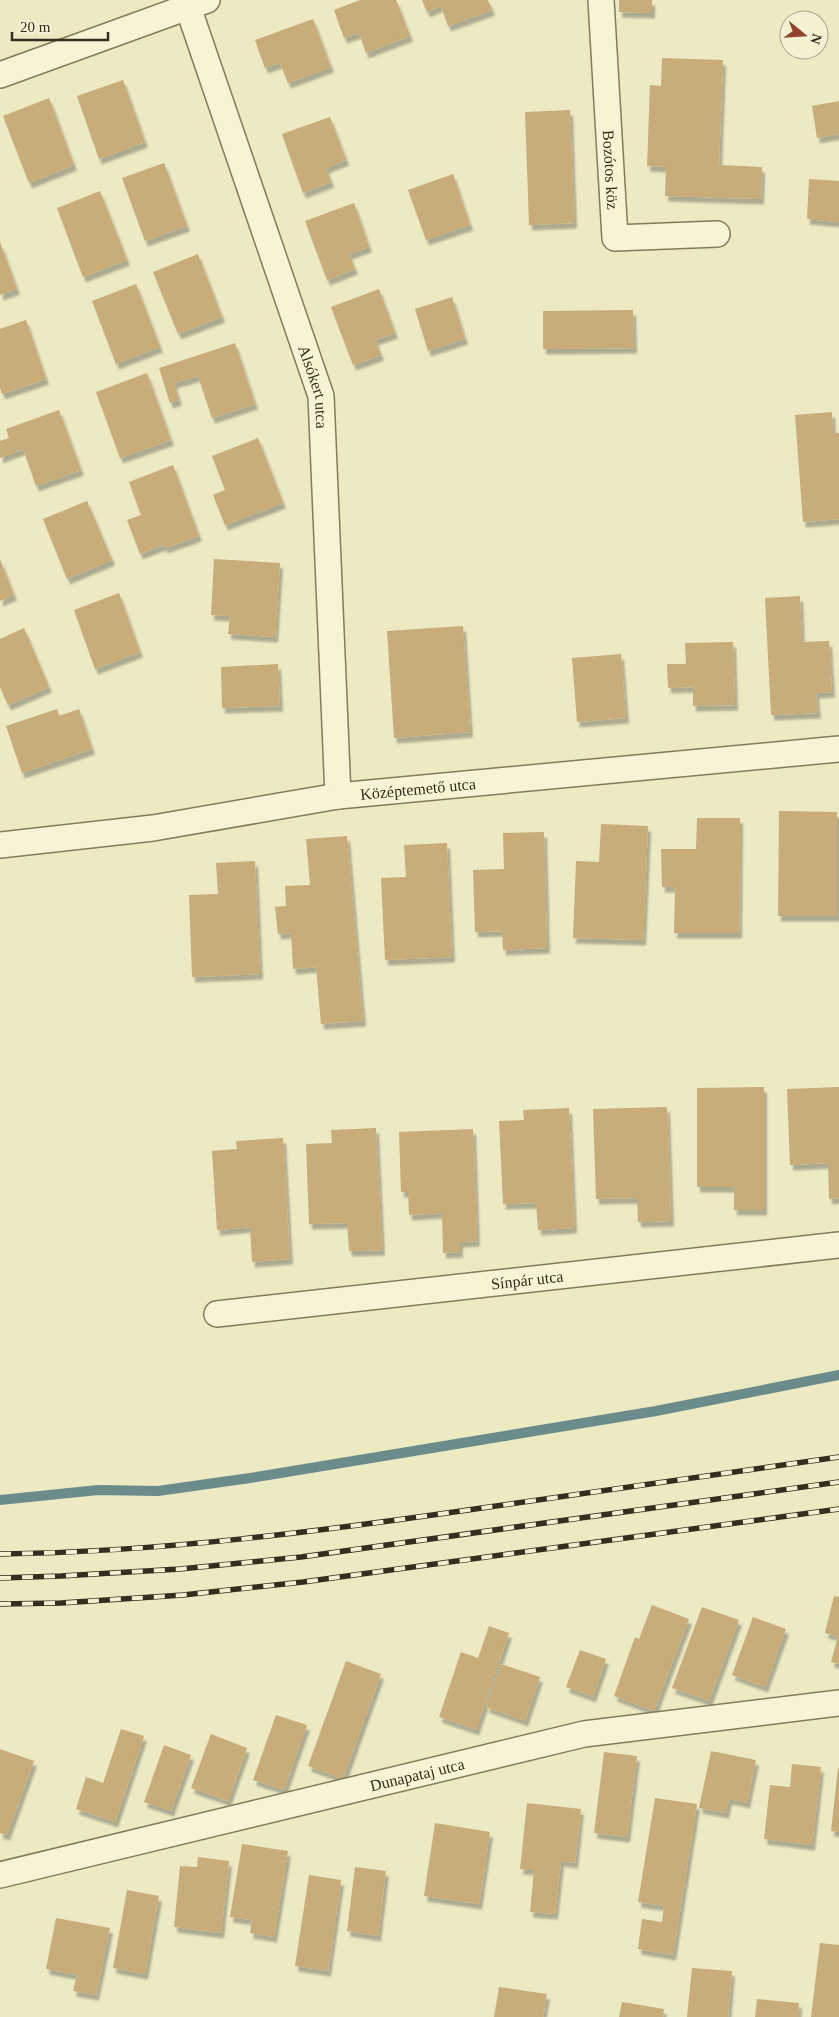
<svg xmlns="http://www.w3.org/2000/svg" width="839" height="2017" viewBox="0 0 839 2017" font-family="Georgia,serif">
  <defs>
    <filter id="shadow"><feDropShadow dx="3" dy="5.5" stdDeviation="1" flood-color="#0004"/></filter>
  </defs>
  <rect width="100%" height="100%" fill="#ece9c3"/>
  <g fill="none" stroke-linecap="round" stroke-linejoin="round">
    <path stroke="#6c8c8b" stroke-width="10" d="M 0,1500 L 98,1490 L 158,1491 L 250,1478 L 656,1411 L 839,1375"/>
  </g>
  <g fill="#c8ac7a" filter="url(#shadow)">
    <path d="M 360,0 L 396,0 L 410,36 L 366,53 L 359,33 L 344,38 L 334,10 Z"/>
    <path d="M 422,0 L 488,0 L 492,10 L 448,26 L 441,6 L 427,12 Z"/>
    <path d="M 619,0 L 652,0 L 652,13 L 619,12 Z"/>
    <path d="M 313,19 L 331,67 L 288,83 L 280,63 L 265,68 L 255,40 Z"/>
    <path d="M 662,58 L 723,60 L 719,165 L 762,167 L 761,199 L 665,196 L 666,167 L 647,166 L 650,85 L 661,86 Z"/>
    <path d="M 123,80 L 145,142 L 99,159 L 77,96 Z"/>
    <path d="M 49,98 L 74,165 L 29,183 L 3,116 Z"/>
    <path d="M 839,101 L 839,134 L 817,138 L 812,106 Z"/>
    <path d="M 570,110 L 574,223 L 529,225 L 525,112 Z"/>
    <path d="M 330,117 L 346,160 L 326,168 L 331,182 L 303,193 L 282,134 Z"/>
    <path d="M 164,163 L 187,226 L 145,241 L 122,178 Z"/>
    <path d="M 453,174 L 470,225 L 426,240 L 408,190 Z"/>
    <path d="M 809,179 L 839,181 L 839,222 L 807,219 Z"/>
    <path d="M 100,191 L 127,260 L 83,277 L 57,208 Z"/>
    <path d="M 354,203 L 369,247 L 349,254 L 355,269 L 327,280 L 305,221 Z"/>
    <path d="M 0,242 L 17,289 L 0,295 Z"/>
    <path d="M 198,254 L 222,317 L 178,334 L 153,272 Z"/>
    <path d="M 136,284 L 160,347 L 116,364 L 92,301 Z"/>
    <path d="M 379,289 L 395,333 L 375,340 L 381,355 L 353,365 L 331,307 Z"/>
    <path d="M 452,297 L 465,339 L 428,351 L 415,309 Z"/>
    <path d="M 633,310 L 634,348 L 543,349 L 543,311 Z"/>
    <path d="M 26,320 L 46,379 L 2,394 L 0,388 L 0,329 Z"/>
    <path d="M 235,343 L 255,404 L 212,418 L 198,376 L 174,383 L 179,400 L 170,403 L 159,368 Z"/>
    <path d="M 147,373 L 171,440 L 120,458 L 96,392 Z"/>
    <path d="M 59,410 L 81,470 L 36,486 L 23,449 L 0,458 L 0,441 L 9,438 L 6,429 Z"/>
    <path d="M 832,412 L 833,433 L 839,433 L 839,519 L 803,522 L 795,415 Z"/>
    <path d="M 258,438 L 283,503 L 225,525 L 213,495 L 225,490 L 212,456 Z"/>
    <path d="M 173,465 L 199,536 L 165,548 L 163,545 L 140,554 L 127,520 L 141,515 L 129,482 Z"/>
    <path d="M 87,501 L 112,560 L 67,579 L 43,519 Z"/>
    <path d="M 0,559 L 14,595 L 0,601 Z"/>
    <path d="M 214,559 L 280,563 L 275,637 L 228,634 L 230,616 L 211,615 Z"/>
    <path d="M 119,593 L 140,652 L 95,669 L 74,610 Z"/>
    <path d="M 800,596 L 802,642 L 829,641 L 832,692 L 816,693 L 818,713 L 771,715 L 765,598 Z"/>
    <path d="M 463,626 L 470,732 L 394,738 L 387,631 Z"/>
    <path d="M 24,628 L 49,687 L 8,705 L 0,687 L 0,639 Z"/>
    <path d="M 733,642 L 735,705 L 693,706 L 693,687 L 668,688 L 667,664 L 686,664 L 685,643 Z"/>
    <path d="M 621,654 L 626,718 L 577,722 L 572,658 Z"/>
    <path d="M 278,664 L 280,706 L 222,708 L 221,667 Z"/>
    <path d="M 57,709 L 59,716 L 79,709 L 92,749 L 22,773 L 6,726 Z"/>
    <path d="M 779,811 L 837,812 L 837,916 L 778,916 Z"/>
    <path d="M 697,818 L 740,818 L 739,933 L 674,933 L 675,887 L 662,887 L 661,849 L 696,849 Z"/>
    <path d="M 601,824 L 648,826 L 643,940 L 573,938 L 576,861 L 599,862 Z"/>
    <path d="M 544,832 L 547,948 L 503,950 L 502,931 L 475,932 L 473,870 L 504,869 L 503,833 Z"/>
    <path d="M 347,836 L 363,1021 L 321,1024 L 316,967 L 293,969 L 291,933 L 278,934 L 275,907 L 286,906 L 285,886 L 310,885 L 306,839 Z"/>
    <path d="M 447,843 L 452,957 L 385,960 L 381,878 L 406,877 L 404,845 Z"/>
    <path d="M 255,861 L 260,974 L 192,977 L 189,895 L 218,894 L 216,863 Z"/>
    <path d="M 764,1087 L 764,1210 L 734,1210 L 734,1187 L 697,1187 L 697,1088 Z"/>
    <path d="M 839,1087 L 839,1198 L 829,1199 L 828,1163 L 790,1165 L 787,1089 Z"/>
    <path d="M 667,1107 L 671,1221 L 638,1222 L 637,1198 L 596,1199 L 593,1109 Z"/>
    <path d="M 569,1108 L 574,1228 L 538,1230 L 536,1203 L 503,1204 L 499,1121 L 524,1120 L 523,1110 Z"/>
    <path d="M 376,1128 L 382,1250 L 349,1251 L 347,1223 L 309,1224 L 306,1144 L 332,1143 L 331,1130 Z"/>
    <path d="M 473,1129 L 477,1241 L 460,1242 L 460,1252 L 443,1253 L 442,1213 L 409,1215 L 408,1192 L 401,1192 L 399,1132 Z"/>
    <path d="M 283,1138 L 290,1259 L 252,1262 L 250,1227 L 217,1230 L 212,1151 L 237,1149 L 236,1141 Z"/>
    <path d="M 834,1596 L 839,1597 L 839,1664 L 831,1662 L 838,1636 L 825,1633 Z"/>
    <path d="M 652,1605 L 689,1619 L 654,1711 L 614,1696 L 635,1637 L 639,1639 Z"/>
    <path d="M 702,1607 L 739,1620 L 709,1701 L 672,1688 Z"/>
    <path d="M 753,1617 L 786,1629 L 765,1687 L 732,1675 Z"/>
    <path d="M 489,1626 L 509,1633 L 476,1730 L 439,1717 L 461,1652 L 478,1658 Z"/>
    <path d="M 580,1650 L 606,1659 L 593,1697 L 566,1687 Z"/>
    <path d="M 346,1661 L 381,1674 L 343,1779 L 308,1766 Z"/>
    <path d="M 501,1664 L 540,1677 L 525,1721 L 486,1707 Z"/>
    <path d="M 276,1715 L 307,1725 L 284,1790 L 253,1780 Z"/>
    <path d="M 121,1729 L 144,1736 L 115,1822 L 76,1809 L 86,1777 L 103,1783 Z"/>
    <path d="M 211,1734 L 247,1748 L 228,1801 L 191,1788 Z"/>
    <path d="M 164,1745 L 191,1755 L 171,1811 L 144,1802 Z"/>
    <path d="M 0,1749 L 34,1761 L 7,1835 L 0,1833 Z"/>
    <path d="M 711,1751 L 756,1760 L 747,1803 L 729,1799 L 726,1813 L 699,1808 Z"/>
    <path d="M 604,1752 L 637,1756 L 627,1837 L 594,1833 Z"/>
    <path d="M 792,1764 L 821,1767 L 812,1845 L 764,1839 L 770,1785 L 790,1787 Z"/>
    <path d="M 838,1768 L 839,1768 L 839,1832 L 831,1831 Z"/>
    <path d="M 655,1798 L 697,1804 L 673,1955 L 638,1949 L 642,1919 L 662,1922 L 664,1906 L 638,1902 Z"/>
    <path d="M 527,1803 L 581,1809 L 575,1863 L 561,1861 L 555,1914 L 530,1912 L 534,1870 L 520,1869 Z"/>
    <path d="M 435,1823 L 490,1832 L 479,1904 L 424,1896 Z"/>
    <path d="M 242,1844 L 288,1851 L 274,1937 L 250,1933 L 252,1920 L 230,1917 Z"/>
    <path d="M 198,1857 L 229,1861 L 221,1933 L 174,1927 L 180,1866 L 197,1867 Z"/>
    <path d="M 355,1867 L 386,1871 L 378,1936 L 347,1931 Z"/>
    <path d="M 309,1875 L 341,1880 L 328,1971 L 295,1966 Z"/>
    <path d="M 127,1890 L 159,1896 L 145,1974 L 113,1968 Z"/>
    <path d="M 56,1918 L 110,1928 L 96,1995 L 73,1991 L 77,1975 L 46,1969 Z"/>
    <path d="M 820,1943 L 839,1945 L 839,2017 L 811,2017 Z"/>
    <path d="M 692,1968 L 732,1971 L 728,2017 L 687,2017 Z"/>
    <path d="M 499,1987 L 547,1994 L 543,2017 L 494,2017 Z"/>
    <path d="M 757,1999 L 799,2003 L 798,2017 L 755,2017 Z"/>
    <path d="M 622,2002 L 664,2009 L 663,2017 L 619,2017 Z"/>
  </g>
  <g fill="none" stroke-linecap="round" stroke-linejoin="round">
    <g stroke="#857a5a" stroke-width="28">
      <g id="street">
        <path id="s1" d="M 182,0 L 188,7 L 321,396 L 338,796"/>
        <path id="s2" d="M 601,0 L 615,238 L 717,234"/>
        <path d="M 0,75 L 207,0"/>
        <path id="s3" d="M 0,845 L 153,828 L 338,796 L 839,749"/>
        <path id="s4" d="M 217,1314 L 839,1245"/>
        <path id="s5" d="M 0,1875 L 584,1734 L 839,1703"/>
      </g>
    </g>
    <use href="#street" stroke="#f7f4d5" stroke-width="25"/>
    <g stroke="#352e1e" stroke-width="5.5">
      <g id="rail">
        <path d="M 0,1554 C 162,1552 322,1531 482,1508 C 601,1491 720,1474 839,1457"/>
        <path d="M 0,1578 L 61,1576 L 180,1569 L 301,1557 L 839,1482"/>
        <path d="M 0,1604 L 61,1603 L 183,1595 L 303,1582 L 839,1509"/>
      </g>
    </g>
    <use href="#rail" stroke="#f3f1d2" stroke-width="4" stroke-dasharray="11" stroke-linecap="butt"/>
  </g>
  <g text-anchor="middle" stroke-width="4" stroke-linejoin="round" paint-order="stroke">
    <g font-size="16" fill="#352e1e" stroke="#f3f1d2">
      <text dy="6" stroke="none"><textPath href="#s2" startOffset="170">Bozótos köz</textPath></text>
      <text dy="6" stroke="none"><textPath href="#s1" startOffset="410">Alsókert utca</textPath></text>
      <text dy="6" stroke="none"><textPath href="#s3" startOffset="422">Középtemető utca</textPath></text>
      <text dy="6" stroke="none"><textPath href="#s4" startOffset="312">Sínpár utca</textPath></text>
      <text dy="6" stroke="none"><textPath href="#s5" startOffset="429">Dunapataj utca</textPath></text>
    </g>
  </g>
  <g transform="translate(804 35) rotate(108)"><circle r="24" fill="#f3f1d2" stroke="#a7a38a"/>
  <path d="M0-4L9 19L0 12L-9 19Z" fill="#91432d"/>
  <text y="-8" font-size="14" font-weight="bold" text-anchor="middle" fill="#352e1e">N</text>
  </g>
  <path d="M12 32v8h96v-8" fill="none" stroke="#352e1e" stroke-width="2.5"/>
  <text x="20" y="32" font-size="15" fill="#352e1e" stroke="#f3f1d2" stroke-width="4" paint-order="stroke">20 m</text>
</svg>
